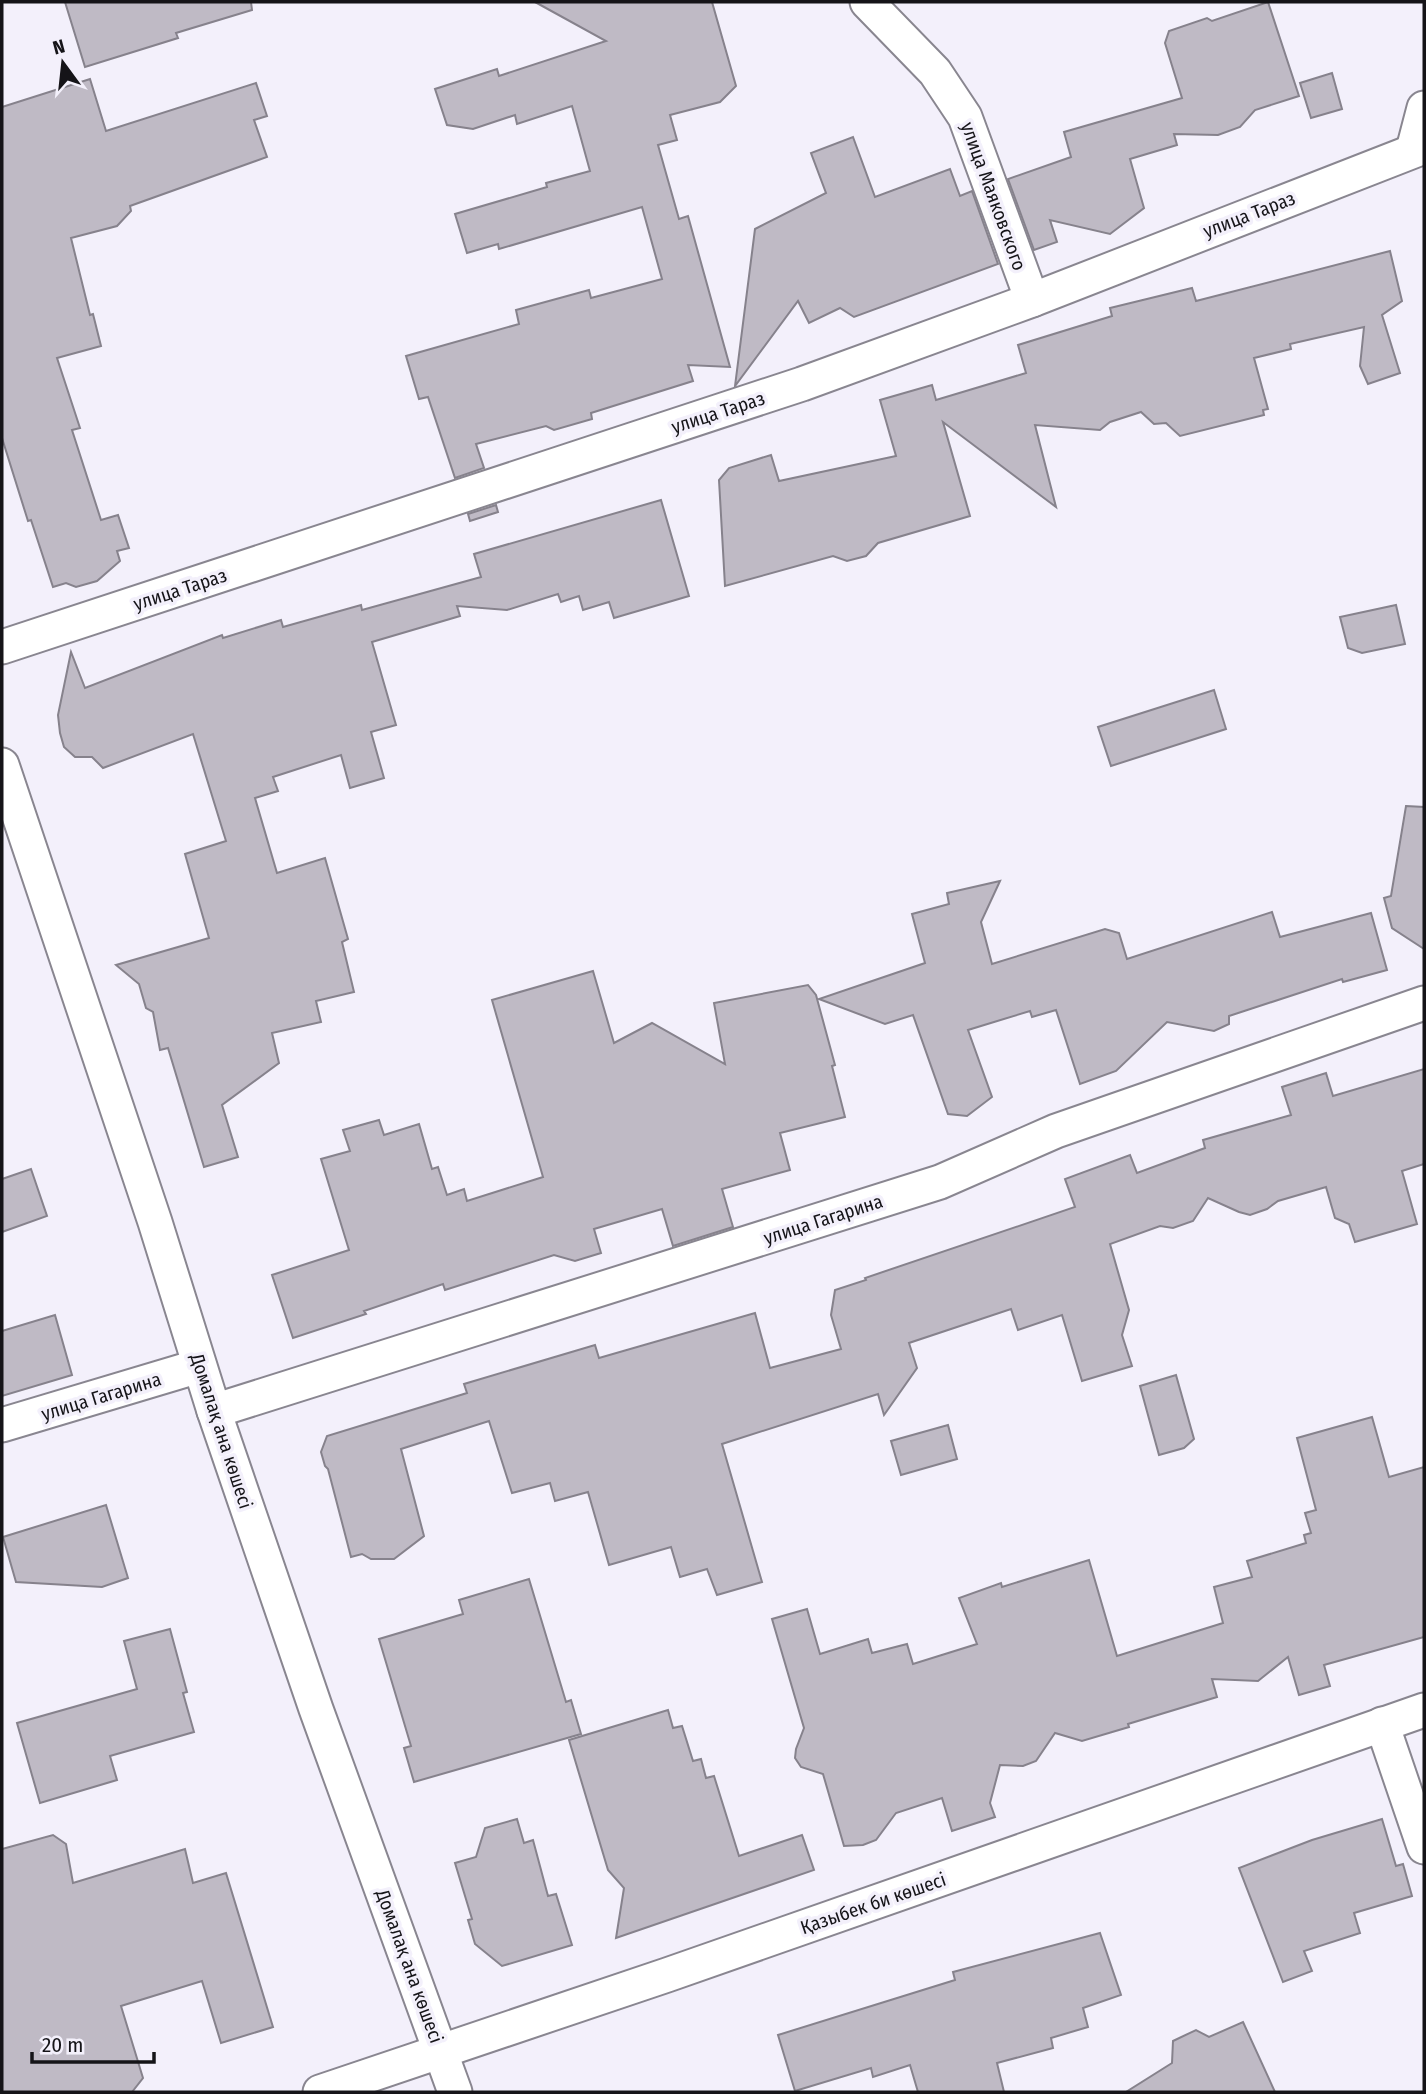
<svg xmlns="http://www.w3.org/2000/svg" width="1426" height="2094" viewBox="0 0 1426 2094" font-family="'Fira Sans Condensed',sans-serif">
  <rect width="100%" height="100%" fill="#f3f0fb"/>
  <g fill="#bfbac5" stroke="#86828c" stroke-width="2">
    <path d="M 65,2 L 251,2 L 252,10 L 176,33 L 178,38 L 85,67 Z"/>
    <path d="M 535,2 L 712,2 L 736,86 L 720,102 L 670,115 L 677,140 L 658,145 L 679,219 L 688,216 L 730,367 L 688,365 L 693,381 L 591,413 L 592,419 L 554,430 L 546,426 L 476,444 L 484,468 L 455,478 L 428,397 L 419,399 L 406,356 L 519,324 L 516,310 L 589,290 L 591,298 L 662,279 L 642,207 L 499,249 L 498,244 L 467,253 L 455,214 L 547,187 L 546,183 L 590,171 L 572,106 L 517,124 L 515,115 L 473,129 L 447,125 L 435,89 L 497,69 L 499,76 L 606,41 Z"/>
    <path d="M 1268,2 L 1299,96 L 1255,110 L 1240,127 L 1218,135 L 1174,134 L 1177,145 L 1130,159 L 1144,208 L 1110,234 L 1050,220 L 1057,242 L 1034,250 L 1008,179 L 1071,157 L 1064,132 L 1182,98 L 1165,43 L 1169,31 L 1207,18 L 1212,21 Z"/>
    <path d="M 1332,73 L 1342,109 L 1311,118 L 1300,83 Z"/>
    <path d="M 90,79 L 106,131 L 256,83 L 267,116 L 254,120 L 267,157 L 130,206 L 131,211 L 117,226 L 71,238 L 90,315 L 93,314 L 101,346 L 57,358 L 80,428 L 72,430 L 101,520 L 118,515 L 129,548 L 117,551 L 120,561 L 97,581 L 76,587 L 66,583 L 53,587 L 31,520 L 28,521 L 2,438 L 2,107 Z"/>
    <path d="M 853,137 L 875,197 L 950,169 L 960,196 L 972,191 L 998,264 L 854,317 L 840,308 L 809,323 L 798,301 L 735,386 L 755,229 L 826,193 L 811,153 Z"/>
    <path d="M 1390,251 L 1402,301 L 1382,315 L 1400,373 L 1368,384 L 1360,366 L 1364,327 L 1290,344 L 1291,349 L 1254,358 L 1268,409 L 1263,410 L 1264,415 L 1180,436 L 1166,423 L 1154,424 L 1141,412 L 1110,422 L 1100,430 L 1035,425 L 1056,507 L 943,422 L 970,516 L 878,543 L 866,556 L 847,561 L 833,556 L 725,586 L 719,480 L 729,468 L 771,455 L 779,481 L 896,456 L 880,400 L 932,385 L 936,400 L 1026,373 L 1018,345 L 1112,316 L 1110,308 L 1192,288 L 1196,301 Z"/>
    <path d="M 661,500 L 689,596 L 614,618 L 609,602 L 583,610 L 579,596 L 561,602 L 558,594 L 507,610 L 457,606 L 460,616 L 372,642 L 396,725 L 371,732 L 384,778 L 350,788 L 341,755 L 273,777 L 278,791 L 255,798 L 277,873 L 325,858 L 348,939 L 342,942 L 354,992 L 316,1001 L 321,1022 L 272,1033 L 279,1063 L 222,1105 L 238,1157 L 204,1167 L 168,1048 L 160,1050 L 153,1012 L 146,1008 L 139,984 L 116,965 L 209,938 L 185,854 L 226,841 L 193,734 L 103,768 L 92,757 L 75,757 L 64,747 L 60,733 L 58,715 L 71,652 L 85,688 L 222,635 L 223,638 L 281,620 L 283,627 L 361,605 L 362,610 L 481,577 L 474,554 Z"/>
    <path d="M 496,505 L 498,512 L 470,521 L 468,514 Z"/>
    <path d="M 1396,605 L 1405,644 L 1362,653 L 1348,648 L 1340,617 Z"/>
    <path d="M 1214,690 L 1226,729 L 1111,766 L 1098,727 Z"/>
    <path d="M 1406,806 L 1424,807 L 1424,949 L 1392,928 L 1384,898 L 1391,896 Z"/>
    <path d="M 1000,881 L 981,922 L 992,964 L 1105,929 L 1119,933 L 1127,959 L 1272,912 L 1280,937 L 1371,913 L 1387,970 L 1343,982 L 1342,979 L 1229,1016 L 1229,1024 L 1214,1031 L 1167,1022 L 1116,1071 L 1080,1084 L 1056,1010 L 1032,1017 L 1030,1011 L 968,1030 L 992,1097 L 967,1116 L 948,1114 L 913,1015 L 885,1024 L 819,999 L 925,963 L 912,914 L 949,904 L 947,893 Z"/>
    <path d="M 593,971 L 614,1043 L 652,1023 L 725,1064 L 714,1003 L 808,985 L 816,995 L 835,1065 L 832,1066 L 845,1117 L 780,1133 L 790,1170 L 722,1189 L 733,1227 L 673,1246 L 662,1209 L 594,1229 L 601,1253 L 575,1261 L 554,1255 L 445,1290 L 443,1284 L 364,1311 L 366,1314 L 293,1338 L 272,1275 L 349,1250 L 321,1159 L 350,1151 L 343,1130 L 379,1120 L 384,1135 L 419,1124 L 432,1169 L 438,1167 L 447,1195 L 464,1189 L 467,1201 L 543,1177 L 492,1000 Z"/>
    <path d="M 1424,1069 L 1424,1164 L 1402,1171 L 1417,1224 L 1355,1242 L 1349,1224 L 1335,1218 L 1326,1187 L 1278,1201 L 1267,1209 L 1250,1215 L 1239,1212 L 1208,1198 L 1193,1221 L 1173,1228 L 1160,1226 L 1110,1244 L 1129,1310 L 1122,1335 L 1132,1366 L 1082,1381 L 1062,1315 L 1018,1330 L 1011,1309 L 909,1343 L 917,1368 L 884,1415 L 878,1394 L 722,1444 L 762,1582 L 717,1595 L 707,1569 L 680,1577 L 671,1547 L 609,1565 L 588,1492 L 555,1501 L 550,1483 L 512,1493 L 489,1421 L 401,1449 L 424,1536 L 394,1559 L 371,1559 L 362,1554 L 351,1557 L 328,1469 L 325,1466 L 321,1452 L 327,1436 L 467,1393 L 464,1384 L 595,1345 L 599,1358 L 755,1313 L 770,1368 L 841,1349 L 831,1315 L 835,1290 L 866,1280 L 865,1278 L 1075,1207 L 1065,1179 L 1130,1155 L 1137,1173 L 1205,1148 L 1203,1140 L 1291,1115 L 1282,1087 L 1326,1073 L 1333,1096 Z"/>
    <path d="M 31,1169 L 47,1216 L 2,1232 L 2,1179 Z"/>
    <path d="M 55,1315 L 72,1375 L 2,1396 L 2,1331 Z"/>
    <path d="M 1176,1375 L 1194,1439 L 1184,1448 L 1159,1455 L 1140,1386 Z"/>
    <path d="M 1372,1417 L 1389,1477 L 1424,1467 L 1424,1637 L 1324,1665 L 1330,1686 L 1299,1695 L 1288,1657 L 1258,1681 L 1212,1679 L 1217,1697 L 1128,1724 L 1129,1727 L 1082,1741 L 1055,1733 L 1036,1761 L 1023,1766 L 1000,1765 L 990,1803 L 995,1817 L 952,1831 L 942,1798 L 896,1813 L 876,1840 L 863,1845 L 844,1846 L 823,1774 L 801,1767 L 795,1758 L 796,1749 L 804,1728 L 772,1619 L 807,1609 L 820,1654 L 868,1639 L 872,1653 L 907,1644 L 913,1664 L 977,1644 L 959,1598 L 1001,1583 L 1002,1587 L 1089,1560 L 1117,1656 L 1223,1623 L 1214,1587 L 1252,1577 L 1247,1561 L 1306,1543 L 1304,1535 L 1311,1533 L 1305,1513 L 1316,1510 L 1297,1438 Z"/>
    <path d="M 948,1425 L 957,1459 L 901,1475 L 891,1441 Z"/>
    <path d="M 106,1505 L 128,1578 L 102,1587 L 16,1582 L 3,1537 Z"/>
    <path d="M 529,1579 L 566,1702 L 571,1700 L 581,1734 L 414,1782 L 404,1748 L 411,1746 L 379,1639 L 463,1614 L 459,1600 Z"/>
    <path d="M 170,1629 L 187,1692 L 183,1693 L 194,1732 L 110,1756 L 117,1780 L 40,1803 L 17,1723 L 137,1689 L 124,1641 Z"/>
    <path d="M 668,1710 L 673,1728 L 682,1726 L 693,1761 L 701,1759 L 706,1778 L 714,1776 L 739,1856 L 802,1835 L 814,1870 L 616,1938 L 624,1888 L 608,1870 L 569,1740 Z"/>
    <path d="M 517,1819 L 524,1843 L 533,1840 L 548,1896 L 556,1894 L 572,1945 L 502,1966 L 475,1944 L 468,1920 L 472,1919 L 455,1863 L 476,1857 L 485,1828 Z"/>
    <path d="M 1382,1819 L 1396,1866 L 1403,1864 L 1412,1896 L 1354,1913 L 1360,1933 L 1304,1951 L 1312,1971 L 1283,1982 L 1239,1868 L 1312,1840 Z"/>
    <path d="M 53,1835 L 66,1844 L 73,1883 L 185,1849 L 193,1883 L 226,1873 L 273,2027 L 221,2043 L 202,1981 L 121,2006 L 143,2078 L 132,2092 L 2,2092 L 2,1849 Z"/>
    <path d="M 1100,1933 L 1121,1995 L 1083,2008 L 1088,2027 L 1051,2038 L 1053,2048 L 997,2063 L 1004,2092 L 918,2092 L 910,2065 L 873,2077 L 871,2068 L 795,2091 L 778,2035 L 955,1980 L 953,1972 Z"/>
    <path d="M 1243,2022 L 1275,2092 L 1126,2092 L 1172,2063 L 1173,2041 L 1196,2030 L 1209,2037 Z"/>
  </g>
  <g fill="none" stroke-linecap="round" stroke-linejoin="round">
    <g stroke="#898690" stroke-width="37">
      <g id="street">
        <path d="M 867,2 L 935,72 L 965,117 L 1032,300"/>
        <path d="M 1413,150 L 1424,108"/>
        <path d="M 2,647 L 802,384 L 1032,300 L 1424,147"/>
        <path d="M 2,765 L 155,1222 L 214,1411 L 316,1709 L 455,2092"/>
        <path d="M 214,1411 L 940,1182 L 1056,1131 L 1424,1003"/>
        <path d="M 2,1425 L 199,1366"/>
        <path d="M 1382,1724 L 1424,1847"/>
        <path d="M 320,2092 L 667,1975 L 1424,1710"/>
      </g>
    </g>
    <use href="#street" stroke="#fff" stroke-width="33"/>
  </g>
  <g text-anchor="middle" stroke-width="7" stroke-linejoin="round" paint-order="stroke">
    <g font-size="19" fill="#151418" stroke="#f3f0fb">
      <text transform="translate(994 196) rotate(70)" y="7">улица Маяковского</text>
      <text transform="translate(1249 214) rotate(-21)" y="7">улица Тараз</text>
      <text transform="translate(718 412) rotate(-18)" y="7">улица Тараз</text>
      <text transform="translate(180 589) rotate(-18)" y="7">улица Тараз</text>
      <text transform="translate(823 1219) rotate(-18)" y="7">улица Гагарина</text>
      <text transform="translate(101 1396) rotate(-17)" y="7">улица Гагарина</text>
      <text transform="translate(222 1431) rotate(72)" y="7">Домалақ ана көшесі</text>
      <text transform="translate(873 1903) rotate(-19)" y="7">Қазыбек би көшесі</text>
      <text transform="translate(410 1966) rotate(70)" y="7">Домалақ ана көшесі</text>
    </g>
  </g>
  <rect width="1426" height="2094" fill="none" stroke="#151418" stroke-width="7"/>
  <g transform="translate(63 63) rotate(345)" stroke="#f3f0fb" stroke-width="5" paint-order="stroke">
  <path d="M0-5L12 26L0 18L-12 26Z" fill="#151418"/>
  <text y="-10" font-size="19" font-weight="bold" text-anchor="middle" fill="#151418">N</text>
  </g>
  <path d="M32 2052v10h122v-10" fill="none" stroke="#151418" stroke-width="3.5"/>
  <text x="42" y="2052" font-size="21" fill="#151418" stroke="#f3f0fb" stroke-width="5" paint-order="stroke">20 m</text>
</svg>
